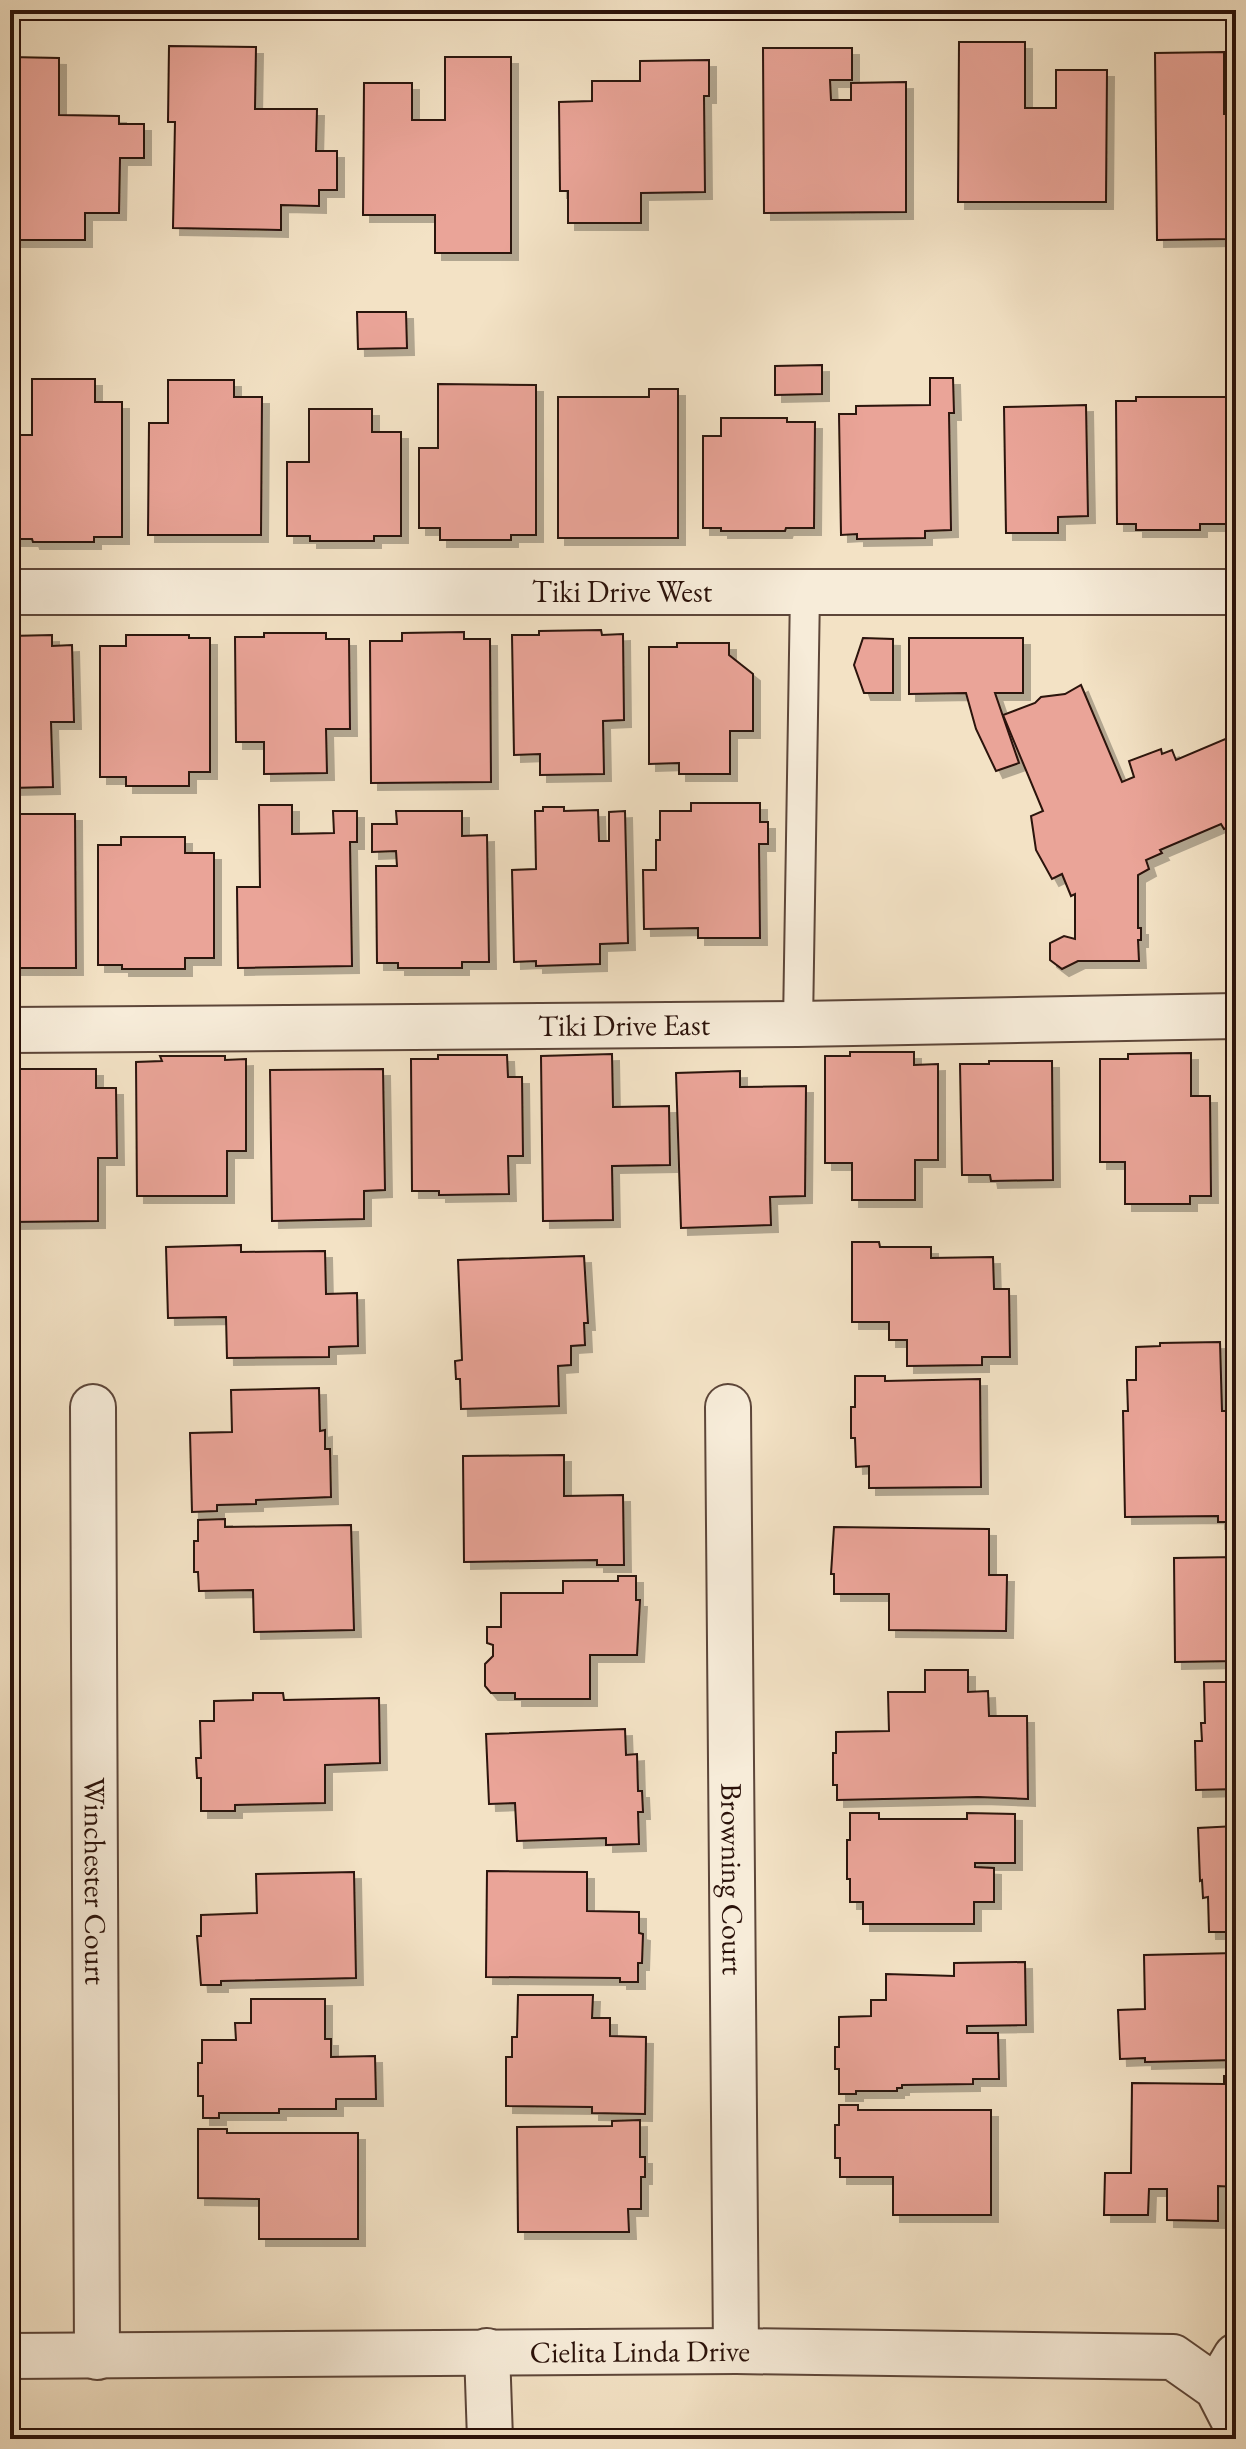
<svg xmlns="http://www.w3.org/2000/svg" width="1246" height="2449" viewBox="0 0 1246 2449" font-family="'EB Garamond',serif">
  <defs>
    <filter id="shadow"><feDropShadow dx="7" dy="7" stdDeviation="0" flood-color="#0004"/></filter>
  </defs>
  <rect width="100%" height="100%" fill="#f3e2c5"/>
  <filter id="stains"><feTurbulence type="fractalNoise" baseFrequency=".0025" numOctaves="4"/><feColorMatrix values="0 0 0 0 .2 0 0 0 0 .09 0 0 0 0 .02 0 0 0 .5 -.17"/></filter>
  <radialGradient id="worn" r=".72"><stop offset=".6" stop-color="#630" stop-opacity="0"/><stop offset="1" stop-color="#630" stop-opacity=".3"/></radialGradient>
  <g fill="#eaa498" stroke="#2b120a" stroke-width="2" filter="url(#shadow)">
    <path d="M 959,42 L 1025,42 L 1025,108 L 1056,108 L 1056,70 L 1107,70 L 1106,202 L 958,202 Z"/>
    <path d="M 169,46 L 256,47 L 255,109 L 317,109 L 316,151 L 337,151 L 337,190 L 319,190 L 319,206 L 281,205 L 281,230 L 173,228 L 175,122 L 168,122 Z"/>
    <path d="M 763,48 L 852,48 L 852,80 L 830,80 L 831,100 L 851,100 L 851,83 L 906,82 L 906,212 L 764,213 Z"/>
    <path d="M 1224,52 L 1224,114 L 1236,114 L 1236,209 L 1227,209 L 1227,239 L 1157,240 L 1155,53 Z"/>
    <path d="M 10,57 L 59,58 L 59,115 L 119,116 L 119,124 L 144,124 L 144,158 L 120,158 L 119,213 L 85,213 L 85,240 L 10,240 Z"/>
    <path d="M 445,57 L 511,57 L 511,253 L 435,253 L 435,215 L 363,215 L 364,83 L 412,83 L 412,120 L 445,120 Z"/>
    <path d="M 709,60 L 709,96 L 704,96 L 705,192 L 641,193 L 641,223 L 568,223 L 568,191 L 560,191 L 559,102 L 592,101 L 592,81 L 640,81 L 640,61 Z"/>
    <path d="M 357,312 L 406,312 L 407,348 L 358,349 Z"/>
    <path d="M 822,365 L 822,394 L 775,395 L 775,366 Z"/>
    <path d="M 930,378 L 953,378 L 954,413 L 949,413 L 951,530 L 925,531 L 925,538 L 857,539 L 857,534 L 841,535 L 839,414 L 856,414 L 856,406 L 930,405 Z"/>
    <path d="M 32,379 L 95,379 L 95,402 L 122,402 L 122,537 L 94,537 L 94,542 L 33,542 L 32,539 L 11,539 L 11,435 L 32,435 Z"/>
    <path d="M 168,380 L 234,380 L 234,397 L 262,397 L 261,535 L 148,535 L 149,423 L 168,423 Z"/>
    <path d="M 438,384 L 536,385 L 536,535 L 511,535 L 511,540 L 440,540 L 440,528 L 419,528 L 419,448 L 438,448 Z"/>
    <path d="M 649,389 L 678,389 L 678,538 L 558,538 L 558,397 L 649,397 Z"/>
    <path d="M 1136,397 L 1226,397 L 1226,524 L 1200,524 L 1200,530 L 1136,530 L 1136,524 L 1117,524 L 1116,401 L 1136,401 Z"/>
    <path d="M 1086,405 L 1088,516 L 1058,517 L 1058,533 L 1006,533 L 1004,407 Z"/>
    <path d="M 309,409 L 372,409 L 372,432 L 401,432 L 401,536 L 374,536 L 374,541 L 310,541 L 310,536 L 287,536 L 287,462 L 309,462 Z"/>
    <path d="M 721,418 L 787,418 L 787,422 L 815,422 L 814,528 L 786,528 L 785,531 L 721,531 L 721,528 L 703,528 L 703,436 L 721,436 Z"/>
    <path d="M 601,630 L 602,635 L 623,634 L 624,720 L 603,721 L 604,774 L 540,775 L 540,754 L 514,755 L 512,635 L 539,635 L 539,631 Z"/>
    <path d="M 464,632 L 464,639 L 490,639 L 491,782 L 371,783 L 370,641 L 402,641 L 402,633 Z"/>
    <path d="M 264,633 L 326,633 L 326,639 L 349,639 L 350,729 L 326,729 L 327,773 L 264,774 L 264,742 L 236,742 L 235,637 L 264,637 Z"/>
    <path d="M 52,635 L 52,646 L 72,645 L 74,722 L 51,722 L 53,787 L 10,788 L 10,636 Z"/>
    <path d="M 126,635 L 189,635 L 189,638 L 210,638 L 210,772 L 189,772 L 189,786 L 126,786 L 126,777 L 100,777 L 100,646 L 126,646 Z"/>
    <path d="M 863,638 L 893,639 L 893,693 L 864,693 L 854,665 Z"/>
    <path d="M 909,638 L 1023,638 L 1023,693 L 995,693 L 1019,763 L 996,771 L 976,729 L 966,693 L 909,694 Z"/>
    <path d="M 677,643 L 729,643 L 729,655 L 753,674 L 753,731 L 730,731 L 730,774 L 679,774 L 679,763 L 649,764 L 649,647 L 677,647 Z"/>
    <path d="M 1081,685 L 1122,782 L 1134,777 L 1129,761 L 1161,749 L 1162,754 L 1172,750 L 1176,760 L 1230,737 L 1236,750 L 1236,824 L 1224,829 L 1221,824 L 1160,850 L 1162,853 L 1146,860 L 1149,869 L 1138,875 L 1138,928 L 1141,928 L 1141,940 L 1138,940 L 1139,961 L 1078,961 L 1062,969 L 1050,960 L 1050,943 L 1064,936 L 1075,939 L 1075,894 L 1071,896 L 1062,874 L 1052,879 L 1036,850 L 1031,816 L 1043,811 L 1003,715 L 1035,703 L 1041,697 L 1065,694 Z"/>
    <path d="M 691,803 L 760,803 L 760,822 L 768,822 L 768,844 L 759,844 L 760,938 L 698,938 L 698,928 L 644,929 L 643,870 L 656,870 L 656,840 L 660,840 L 660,811 L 691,811 Z"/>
    <path d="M 259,805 L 292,805 L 292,834 L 334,833 L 333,811 L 357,811 L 357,842 L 350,842 L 352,966 L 238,968 L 237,887 L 260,887 Z"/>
    <path d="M 543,807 L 564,807 L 564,811 L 598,810 L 599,841 L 609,841 L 609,812 L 625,811 L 628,943 L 600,944 L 600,964 L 536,966 L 536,961 L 514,962 L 512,870 L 536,869 L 535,811 L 543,811 Z"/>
    <path d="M 396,811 L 462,811 L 462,836 L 487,835 L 489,962 L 462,962 L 462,968 L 398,968 L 398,963 L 377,963 L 376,866 L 397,866 L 396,851 L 372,852 L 372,824 L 397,824 Z"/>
    <path d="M 10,814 L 75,814 L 76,968 L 10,968 Z"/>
    <path d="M 121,837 L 185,837 L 185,853 L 214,853 L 214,958 L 185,958 L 185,969 L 122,969 L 122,965 L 98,965 L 98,845 L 121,845 Z"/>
    <path d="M 850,1052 L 914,1052 L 914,1065 L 938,1064 L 938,1160 L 915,1160 L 915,1200 L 852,1200 L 852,1163 L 825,1163 L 825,1056 L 850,1056 Z"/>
    <path d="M 1191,1053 L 1191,1096 L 1210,1096 L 1211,1196 L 1190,1196 L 1190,1204 L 1125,1204 L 1125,1162 L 1100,1162 L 1100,1059 L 1128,1059 L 1128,1054 Z"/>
    <path d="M 612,1054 L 613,1107 L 669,1106 L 670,1165 L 612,1166 L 613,1220 L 543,1221 L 541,1056 Z"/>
    <path d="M 438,1055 L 507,1055 L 508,1077 L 522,1077 L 523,1156 L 508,1156 L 509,1194 L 439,1195 L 439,1191 L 412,1191 L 411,1059 L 438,1059 Z"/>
    <path d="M 160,1056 L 225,1056 L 225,1060 L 246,1059 L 246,1151 L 227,1151 L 227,1196 L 137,1196 L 136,1062 L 162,1061 Z"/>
    <path d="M 989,1061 L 1052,1061 L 1053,1180 L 991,1181 L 990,1175 L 962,1175 L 960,1064 L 989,1064 Z"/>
    <path d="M 10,1069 L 96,1069 L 96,1088 L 116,1088 L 117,1158 L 98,1158 L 98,1221 L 10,1222 Z"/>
    <path d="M 383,1069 L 385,1190 L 364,1191 L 364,1219 L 272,1221 L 270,1070 Z"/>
    <path d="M 740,1071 L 740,1087 L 806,1086 L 805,1196 L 770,1197 L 771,1225 L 681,1228 L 676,1073 Z"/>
    <path d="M 852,1242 L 879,1242 L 880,1247 L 931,1247 L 931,1258 L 993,1257 L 994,1289 L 1009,1289 L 1010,1357 L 982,1357 L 982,1365 L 907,1366 L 907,1340 L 889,1340 L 889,1322 L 852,1322 Z"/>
    <path d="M 241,1245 L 241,1252 L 325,1251 L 326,1294 L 357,1293 L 358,1346 L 329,1347 L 329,1357 L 227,1358 L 226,1317 L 168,1318 L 166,1247 Z"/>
    <path d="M 584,1256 L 588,1323 L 584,1323 L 585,1345 L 571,1346 L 571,1365 L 558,1366 L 559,1406 L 461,1409 L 460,1379 L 456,1379 L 455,1361 L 462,1360 L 458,1260 Z"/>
    <path d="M 1220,1342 L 1222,1411 L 1235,1411 L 1236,1522 L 1218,1522 L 1218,1516 L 1125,1517 L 1123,1411 L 1128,1411 L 1127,1380 L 1136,1380 L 1136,1347 L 1160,1346 L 1160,1343 Z"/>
    <path d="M 855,1376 L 885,1376 L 885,1381 L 980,1379 L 981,1487 L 869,1488 L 869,1466 L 856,1467 L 855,1438 L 851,1438 L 851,1407 L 855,1407 Z"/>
    <path d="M 319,1388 L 320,1431 L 325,1430 L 325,1449 L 330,1449 L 331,1497 L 256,1500 L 256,1504 L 217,1505 L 217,1511 L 192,1512 L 190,1433 L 232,1432 L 231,1390 Z"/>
    <path d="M 564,1455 L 564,1496 L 623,1495 L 624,1565 L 597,1565 L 597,1560 L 464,1562 L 463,1456 Z"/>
    <path d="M 225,1519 L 225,1527 L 351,1525 L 354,1630 L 254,1632 L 253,1590 L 199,1591 L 198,1572 L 194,1572 L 194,1541 L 198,1541 L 198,1520 Z"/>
    <path d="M 834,1527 L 989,1529 L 989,1575 L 1007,1575 L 1006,1631 L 889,1630 L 889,1594 L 834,1594 L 834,1574 L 831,1574 Z"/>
    <path d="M 1236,1557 L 1236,1661 L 1175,1662 L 1174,1558 Z"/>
    <path d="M 618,1576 L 636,1576 L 636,1600 L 640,1600 L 637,1655 L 590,1655 L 590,1699 L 515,1699 L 515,1693 L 491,1693 L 485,1686 L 485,1664 L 493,1656 L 493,1645 L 487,1643 L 487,1627 L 501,1627 L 501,1593 L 563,1593 L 563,1581 L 618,1581 Z"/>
    <path d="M 925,1670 L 968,1670 L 968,1692 L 988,1691 L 989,1716 L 1027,1716 L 1028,1799 L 978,1797 L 837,1800 L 837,1785 L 833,1785 L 833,1753 L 836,1753 L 836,1732 L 889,1731 L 888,1692 L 925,1692 Z"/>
    <path d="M 1204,1682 L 1236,1682 L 1236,1789 L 1196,1790 L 1195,1741 L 1202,1741 L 1201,1723 L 1205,1723 Z"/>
    <path d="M 253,1693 L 283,1693 L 284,1700 L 379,1698 L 380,1763 L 325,1765 L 325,1803 L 235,1805 L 235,1811 L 201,1811 L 201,1778 L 197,1778 L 196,1758 L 201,1758 L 200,1721 L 214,1721 L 214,1701 L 253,1700 Z"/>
    <path d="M 625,1729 L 626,1755 L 637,1754 L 638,1791 L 642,1791 L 643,1812 L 638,1812 L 639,1844 L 606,1845 L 606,1838 L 517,1841 L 515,1803 L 489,1804 L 486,1734 Z"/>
    <path d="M 850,1813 L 879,1813 L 879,1819 L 967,1819 L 967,1813 L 1015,1814 L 1015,1863 L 975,1863 L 975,1867 L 994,1868 L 994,1902 L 974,1902 L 974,1924 L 863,1924 L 863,1902 L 850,1902 L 850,1879 L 847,1879 L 847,1840 L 850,1840 Z"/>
    <path d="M 1236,1826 L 1236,1932 L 1209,1932 L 1208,1897 L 1203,1898 L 1202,1880 L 1200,1881 L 1198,1828 Z"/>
    <path d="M 487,1871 L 587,1872 L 587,1911 L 639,1912 L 639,1933 L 643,1934 L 642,1963 L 638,1963 L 638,1982 L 620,1982 L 620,1978 L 486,1977 Z"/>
    <path d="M 354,1872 L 356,1978 L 221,1981 L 221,1985 L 201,1985 L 197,1936 L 201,1936 L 201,1915 L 257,1913 L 256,1874 Z"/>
    <path d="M 1236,1953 L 1236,2060 L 1145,2062 L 1145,2058 L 1120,2059 L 1118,2010 L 1145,2009 L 1144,1955 Z"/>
    <path d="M 1025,1962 L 1026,2025 L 967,2026 L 967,2033 L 998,2033 L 999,2079 L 973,2079 L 973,2084 L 902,2085 L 902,2088 L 897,2088 L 897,2091 L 856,2091 L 856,2094 L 839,2094 L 839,2069 L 835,2069 L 835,2047 L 839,2047 L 839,2017 L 871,2016 L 871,2000 L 886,2000 L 886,1974 L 954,1976 L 954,1963 Z"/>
    <path d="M 518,1995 L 593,1995 L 592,2018 L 610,2018 L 610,2036 L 646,2037 L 645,2114 L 592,2113 L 592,2107 L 506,2106 L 506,2057 L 512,2057 L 512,2037 L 517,2037 Z"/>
    <path d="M 251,1999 L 325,1999 L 325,2039 L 331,2039 L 331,2057 L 375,2056 L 376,2099 L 336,2099 L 336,2109 L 279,2109 L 279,2113 L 219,2113 L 219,2118 L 203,2118 L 203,2096 L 198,2096 L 198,2063 L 202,2063 L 202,2040 L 236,2040 L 235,2023 L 251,2023 Z"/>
    <path d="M 1224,2076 L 1236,2076 L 1236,2187 L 1218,2186 L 1218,2221 L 1167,2220 L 1167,2189 L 1149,2189 L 1148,2215 L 1104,2215 L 1105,2173 L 1131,2173 L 1132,2083 L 1224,2084 Z"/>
    <path d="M 839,2105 L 858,2105 L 858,2110 L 991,2110 L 991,2215 L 893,2215 L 893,2177 L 840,2177 L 840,2158 L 835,2158 L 835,2125 L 839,2125 Z"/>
    <path d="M 640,2120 L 640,2157 L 645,2157 L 645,2177 L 641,2177 L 641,2209 L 628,2209 L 629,2232 L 518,2232 L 517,2127 L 612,2126 L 612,2121 Z"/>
    <path d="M 198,2129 L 227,2129 L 227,2133 L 358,2133 L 358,2239 L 259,2239 L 259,2199 L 198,2198 Z"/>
  </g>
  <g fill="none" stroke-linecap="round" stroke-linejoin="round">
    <g stroke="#5d4639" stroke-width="32">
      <path id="service" d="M 798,1024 L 805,592"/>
    </g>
    <g stroke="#5d4639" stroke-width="48">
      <g id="minor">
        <path id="s1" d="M 10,592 L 1236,592"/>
        <path id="s2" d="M 10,1030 L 798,1024 L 1236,1016"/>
        <path id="s3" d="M 93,1407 L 97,2357"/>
        <path id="s4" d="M 728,1407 L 736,2351"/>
        <path d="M 487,2351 L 490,2439"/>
        <path id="s5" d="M 10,2356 L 736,2351 L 1173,2357 L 1217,2388 L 1236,2425"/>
        <path d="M 1217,2388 L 1236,2356"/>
      </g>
    </g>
    <use href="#service" stroke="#f7ecd9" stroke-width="28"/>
    <use href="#minor" stroke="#f7ecd9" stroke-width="44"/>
  </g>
  <g text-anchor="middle" stroke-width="8" stroke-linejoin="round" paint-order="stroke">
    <g font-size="30" fill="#2b120a" stroke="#f7ecd9">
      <text dy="10" stroke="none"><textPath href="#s1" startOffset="612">Tiki Drive West</textPath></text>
      <text dy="10" stroke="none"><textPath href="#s2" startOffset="614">Tiki Drive East</textPath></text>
      <text dy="10" stroke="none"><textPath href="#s4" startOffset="472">Browning Court</textPath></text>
      <text dy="10" stroke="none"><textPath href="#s3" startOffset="474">Winchester Court</textPath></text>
      <text dy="10" stroke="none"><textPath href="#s5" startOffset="630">Cielita Linda Drive</textPath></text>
    </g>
  </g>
  <rect width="1246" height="2449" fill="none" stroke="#f3e2c5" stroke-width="40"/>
  <rect x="12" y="12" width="1222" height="2425" fill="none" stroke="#2b120a" stroke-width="4"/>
  <rect x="20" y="20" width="1206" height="2409" fill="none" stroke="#2b120a" stroke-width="2"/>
  <rect width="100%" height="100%" filter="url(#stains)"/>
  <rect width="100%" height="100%" fill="url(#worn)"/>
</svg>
